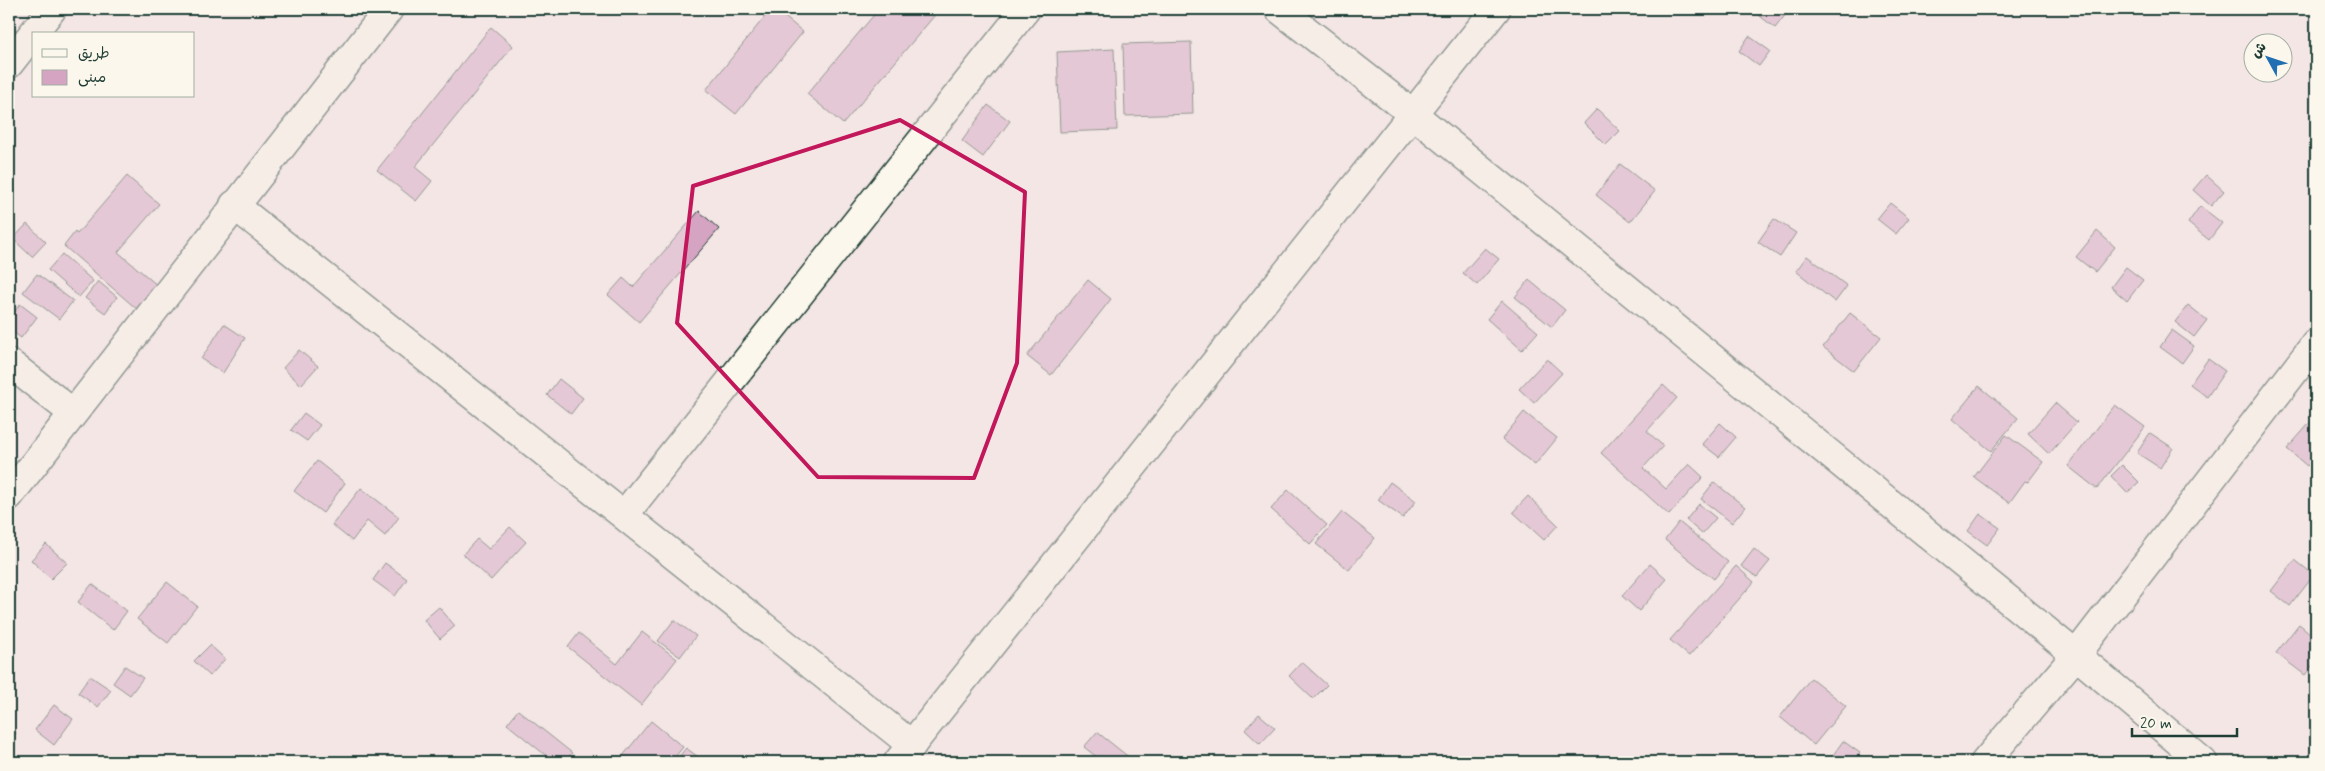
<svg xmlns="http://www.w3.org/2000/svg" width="2325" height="771" viewBox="0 0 2325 771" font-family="Mynerve,'Playpen Sans Arabic',sans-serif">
  <rect width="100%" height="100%" fill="#f3e6e4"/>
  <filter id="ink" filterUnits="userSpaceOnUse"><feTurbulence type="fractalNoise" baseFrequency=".02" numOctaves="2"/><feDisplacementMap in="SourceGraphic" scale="10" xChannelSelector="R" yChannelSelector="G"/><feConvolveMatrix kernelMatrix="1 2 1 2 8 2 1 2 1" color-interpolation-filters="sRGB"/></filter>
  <g filter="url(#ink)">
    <g fill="#d5a4c3" stroke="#1f3d34">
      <path d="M 771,9 L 775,9 L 803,32 L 736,114 L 706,90 Z"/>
      <path d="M 879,9 L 940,9 L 843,124 L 807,94 Z"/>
      <path d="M 1758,9 L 1790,9 L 1775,28 L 1755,12 Z"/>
      <path d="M 491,27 L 513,46 L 415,167 L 432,181 L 416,201 L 377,170 Z"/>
      <path d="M 1749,36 L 1770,51 L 1759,66 L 1739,51 Z"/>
      <path d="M 1191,42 L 1193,114 L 1125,116 L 1123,44 Z"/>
      <path d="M 1114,49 L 1117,130 L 1060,132 L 1057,52 Z"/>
      <path d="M 988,105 L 1010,121 L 983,157 L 962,141 Z"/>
      <path d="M 1597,109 L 1620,131 L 1606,145 L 1584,123 Z"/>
      <path d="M 1620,164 L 1655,191 L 1630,222 L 1596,195 Z"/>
      <path d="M 2206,175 L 2224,191 L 2211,206 L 2193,190 Z"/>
      <path d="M 127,176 L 159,204 L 118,252 L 158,286 L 138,310 L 64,246 L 75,232 L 77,234 Z"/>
      <path d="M 1890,203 L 1909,218 L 1896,234 L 1877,219 Z"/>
      <path d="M 2200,206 L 2222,223 L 2209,240 L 2188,223 Z"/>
      <path d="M 699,211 L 719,229 L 639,322 L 608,295 L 623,278 L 633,287 Z"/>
      <path d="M 1774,219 L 1796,233 L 1780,257 L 1758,242 Z"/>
      <path d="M 27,224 L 46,242 L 32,257 L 13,239 Z"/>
      <path d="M 2097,231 L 2115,247 L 2095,272 L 2076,257 Z"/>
      <path d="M 1485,248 L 1499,259 L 1477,285 L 1463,273 Z"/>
      <path d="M 62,254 L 93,281 L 79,297 L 48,270 Z"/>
      <path d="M 1807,256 L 1847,286 L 1835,302 L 1796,271 Z"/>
      <path d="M 2126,267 L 2143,280 L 2127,301 L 2111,287 Z"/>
      <path d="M 37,274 L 73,301 L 59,319 L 23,292 Z"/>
      <path d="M 1088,280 L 1111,299 L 1051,375 L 1027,356 Z"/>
      <path d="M 1529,280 L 1565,310 L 1552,327 L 1515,297 Z"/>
      <path d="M 98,281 L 117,297 L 105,313 L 85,298 Z"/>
      <path d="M 1502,301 L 1538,332 L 1522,350 L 1487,319 Z"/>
      <path d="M 20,304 L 37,317 L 21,338 L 9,329 L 9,319 Z"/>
      <path d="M 2188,305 L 2207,320 L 2194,337 L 2175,322 Z"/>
      <path d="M 1850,313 L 1881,337 L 1854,371 L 1823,347 Z"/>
      <path d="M 224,324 L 245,338 L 223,373 L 201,359 Z"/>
      <path d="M 2172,330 L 2194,346 L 2182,363 L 2160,347 Z"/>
      <path d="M 299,350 L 318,366 L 301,385 L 283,368 Z"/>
      <path d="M 1547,359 L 1562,373 L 1534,403 L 1519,389 Z"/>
      <path d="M 2208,359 L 2225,371 L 2207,397 L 2190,384 Z"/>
      <path d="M 559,379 L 583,398 L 571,414 L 547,395 Z"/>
      <path d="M 1663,385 L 1677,398 L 1647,431 L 1663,446 L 1643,468 L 1666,489 L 1689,464 L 1703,477 L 1669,515 L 1601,453 Z"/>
      <path d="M 1979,386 L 2018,418 L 1991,451 L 1952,419 Z"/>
      <path d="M 2055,403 L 2077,422 L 2049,454 L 2028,434 Z"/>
      <path d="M 2115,405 L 2145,427 L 2097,489 L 2068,466 Z"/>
      <path d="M 1524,412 L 1557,438 L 1535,465 L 1502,439 Z"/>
      <path d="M 304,413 L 320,425 L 307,441 L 291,430 Z"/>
      <path d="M 2316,416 L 2316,456 L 2307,466 L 2287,449 Z"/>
      <path d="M 1720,423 L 1736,437 L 1719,457 L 1702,444 Z"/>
      <path d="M 2150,433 L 2173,448 L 2160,468 L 2137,453 Z"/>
      <path d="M 2006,435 L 2043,462 L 2028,482 L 2025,481 L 2009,503 L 1974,477 Z"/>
      <path d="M 317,461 L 345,483 L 323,513 L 294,491 Z"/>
      <path d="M 2122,465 L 2139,482 L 2127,493 L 2111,476 Z"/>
      <path d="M 1390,482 L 1416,501 L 1403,518 L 1378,500 Z"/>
      <path d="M 1714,482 L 1745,507 L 1732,523 L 1701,499 Z"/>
      <path d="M 361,488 L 399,517 L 385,536 L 367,521 L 352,541 L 332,525 Z"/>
      <path d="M 1288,490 L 1327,525 L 1310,544 L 1271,509 Z"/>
      <path d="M 1528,496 L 1558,525 L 1544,540 L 1513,512 Z"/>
      <path d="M 1699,504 L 1716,518 L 1702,534 L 1686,520 Z"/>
      <path d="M 1342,512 L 1375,538 L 1349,570 L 1316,544 Z"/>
      <path d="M 1980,514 L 2000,528 L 1987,545 L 1968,531 Z"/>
      <path d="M 1679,522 L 1728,562 L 1714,579 L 1665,540 Z"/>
      <path d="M 510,527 L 526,542 L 491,580 L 463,554 L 477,539 L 489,549 Z"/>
      <path d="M 46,544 L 67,563 L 51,579 L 31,560 Z"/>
      <path d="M 1754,549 L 1770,561 L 1757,577 L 1741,566 Z"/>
      <path d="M 2295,560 L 2314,575 L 2290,606 L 2271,591 Z"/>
      <path d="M 385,563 L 407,579 L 395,596 L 373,580 Z"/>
      <path d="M 1650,564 L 1667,579 L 1639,611 L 1622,596 Z"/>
      <path d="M 1736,566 L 1754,582 L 1689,656 L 1670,640 Z"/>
      <path d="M 167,582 L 197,606 L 168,643 L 137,619 Z"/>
      <path d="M 92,584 L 127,611 L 113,630 L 78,602 Z"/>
      <path d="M 439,607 L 455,626 L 440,639 L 424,620 Z"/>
      <path d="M 674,620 L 696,636 L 680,657 L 658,641 Z"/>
      <path d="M 2299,624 L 2316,638 L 2316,661 L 2305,675 L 2276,653 Z"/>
      <path d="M 642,632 L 677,659 L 641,705 L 568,647 L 579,633 L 617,664 Z"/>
      <path d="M 210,645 L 225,659 L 210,676 L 194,661 Z"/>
      <path d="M 1302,662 L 1327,685 L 1313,699 L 1289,676 Z"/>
      <path d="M 125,666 L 143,678 L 130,695 L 113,683 Z"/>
      <path d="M 90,676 L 111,690 L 98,707 L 78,693 Z"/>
      <path d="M 1811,678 L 1846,706 L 1814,745 L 1780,717 Z"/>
      <path d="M 54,705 L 73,719 L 54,745 L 35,730 Z"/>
      <path d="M 518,710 L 572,753 L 565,762 L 554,762 L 507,724 Z"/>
      <path d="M 1259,714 L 1275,728 L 1260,744 L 1245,730 Z"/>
      <path d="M 651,721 L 683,747 L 671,762 L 618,762 Z"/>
      <path d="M 9,727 L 16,733 L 9,742 Z"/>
      <path d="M 1097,732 L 1135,762 L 1103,762 L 1084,747 Z"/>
      <path d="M 1843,741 L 1860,753 L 1853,762 L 1837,762 L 1831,758 Z"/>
      <path d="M 686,748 L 705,762 L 675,762 Z"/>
    </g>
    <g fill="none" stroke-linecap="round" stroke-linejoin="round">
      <g stroke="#1f3d34" stroke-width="31">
        <g id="street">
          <path d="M 1279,9 L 1413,114 L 2076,655 L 2203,762"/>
          <path d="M 9,64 L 52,9"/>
          <path d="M 234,205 L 912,745"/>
          <path d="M 9,363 L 73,413"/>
          <path d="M 9,496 L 389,9"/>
          <path d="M 624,515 L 1026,9"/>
          <path d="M 898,762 L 1496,9"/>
          <path d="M 1985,762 L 2076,655 L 2316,343"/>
        </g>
      </g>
      <use href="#street" stroke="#fbf7ec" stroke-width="28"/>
    </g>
  </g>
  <path d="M0 0H2325V771H0ZM 900,120 L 1025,192 L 1017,363 L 974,478 L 818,477 L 677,323 L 693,186 Z" fill="#f3e6e4" fill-opacity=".55" fill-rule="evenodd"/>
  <path fill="none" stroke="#c2185b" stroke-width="4" stroke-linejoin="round" d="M 900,120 L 1025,192 L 1017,363 L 974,478 L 818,477 L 677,323 L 693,186 Z"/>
  <rect width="2325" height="771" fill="none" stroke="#fbf7ec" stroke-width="30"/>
  <rect x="15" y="15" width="2295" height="741" fill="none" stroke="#1f3d34" stroke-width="2" filter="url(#ink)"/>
  <rect x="32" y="32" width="162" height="65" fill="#fbf7ec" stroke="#a3ada2"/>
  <rect x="42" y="49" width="25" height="8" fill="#fbf7ec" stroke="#a3ada2"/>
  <text x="78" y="58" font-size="15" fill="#1f3d34">طريق</text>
  <rect x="42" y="70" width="25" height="15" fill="#d5a4c3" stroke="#a3ada2"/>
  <text x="78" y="82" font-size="15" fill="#1f3d34">مبنى</text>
  <g transform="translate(2268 58) rotate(310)"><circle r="24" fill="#fbf7ec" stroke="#a3ada2"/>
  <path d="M0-4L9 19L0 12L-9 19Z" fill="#1f6fb2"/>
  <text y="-8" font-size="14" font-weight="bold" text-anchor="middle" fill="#1f3d34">ش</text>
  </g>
  <path d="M2132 728v8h105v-8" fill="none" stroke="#1f3d34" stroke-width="2.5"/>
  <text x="2140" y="728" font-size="15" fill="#1f3d34" stroke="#fbf7ec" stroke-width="4" paint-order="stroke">20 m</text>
</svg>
